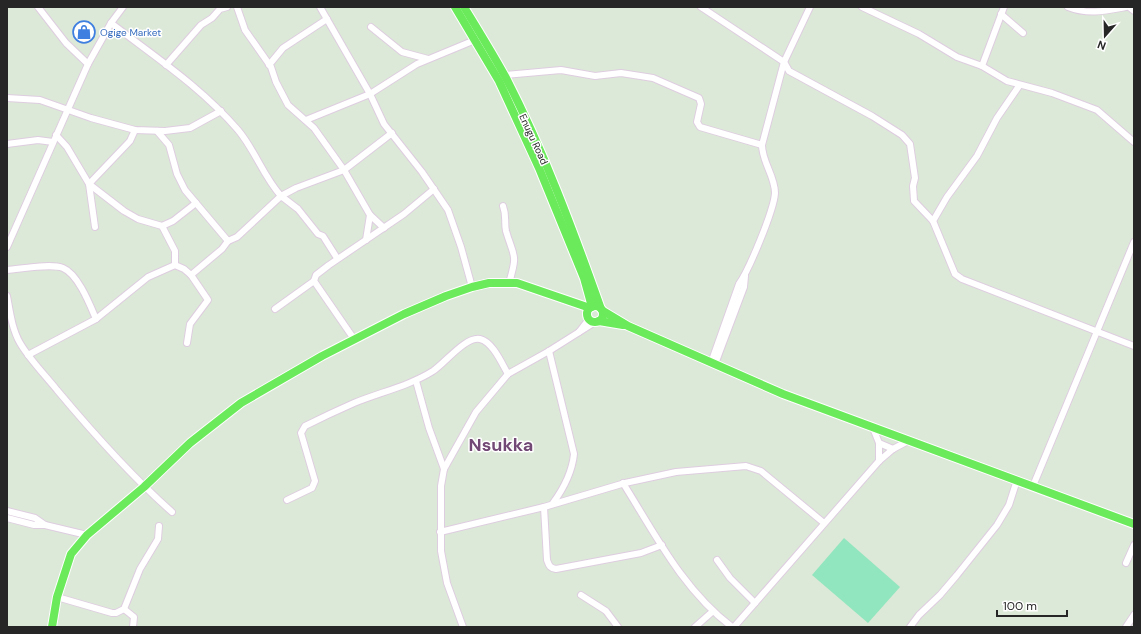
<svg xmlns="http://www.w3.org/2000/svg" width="1141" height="634" viewBox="0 0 1141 634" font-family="'DM Sans',sans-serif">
  <rect width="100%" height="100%" fill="#dde9d8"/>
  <path fill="#91e6bf" d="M 844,538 L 900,587 L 868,623 L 812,575 Z"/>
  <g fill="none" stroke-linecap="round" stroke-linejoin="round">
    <g stroke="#decde0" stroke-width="8">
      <g id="minor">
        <path d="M 38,7 L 66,43 L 88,64"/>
        <path d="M 237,7 L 245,30 L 271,67 L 276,82 L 288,105 L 314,128 L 344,170 L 370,215 L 384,228"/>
        <path d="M 320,7 L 370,94 L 384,124 L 422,172 L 448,210 L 461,247 L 472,287"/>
        <path d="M 701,7 L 784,62 L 789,71 L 872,116 L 902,135 L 910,144 L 915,178 L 913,186 L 914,201 L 933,221 L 955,274 L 962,279 L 1134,346"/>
        <path d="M 862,7 L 919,34 L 957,57 L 982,66 L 1007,81 L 1052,93 L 1097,110 L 1134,142"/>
        <path d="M 1068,7 C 1088,15 1105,11 1126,7"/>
        <path d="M 1129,7 L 1134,11"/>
        <path d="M 1001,14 L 1023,33"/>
        <path d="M 111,23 C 155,57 201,87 238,130 C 255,150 263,176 281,196 L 296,188 L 344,170 L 392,133"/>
        <path d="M 371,27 L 402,52 L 428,59"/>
        <path d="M 166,65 L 201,25 L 212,18 L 220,9 L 227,7"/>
        <path d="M 269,65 L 283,48 L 327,19"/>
        <path d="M 982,66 L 1004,7"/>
        <path d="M 504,75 L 561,70 L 595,76 L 621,73 L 653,78 L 699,98 L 701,104 L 697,122 L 700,127 L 762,145"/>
        <path d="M 7,98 L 40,100 L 91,118 L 135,130 L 165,131 L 190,128 L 221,111"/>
        <path d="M 306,120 L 370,94 L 417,64 L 475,40"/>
        <path d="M 157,131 L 169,145 L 177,174 L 185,190 L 228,241 L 237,237 L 281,196 L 298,209 L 318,234 L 323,236 L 337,258"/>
        <path d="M 56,135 L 67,147 L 89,184 L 124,211 L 138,219 L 162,226 L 173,221 L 196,203"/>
        <path d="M 7,144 L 38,140 L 53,142"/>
        <path d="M 503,206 C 507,217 504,222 506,231 C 514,258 518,253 509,283"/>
        <path d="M 933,221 L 947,197 L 977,156 L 997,118 L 1019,86"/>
        <path d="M 162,226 L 175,251 L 175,265 L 184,269 L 191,275 L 222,249 L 228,241"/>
        <path d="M 95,227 L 89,184 L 130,141 L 135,130"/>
        <path d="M 366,240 L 370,215"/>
        <path d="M 7,247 L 88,64 L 111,23 L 123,7"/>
        <path d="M 7,270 C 21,269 51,263 63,268 C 78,274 90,305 96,319"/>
        <path d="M 7,296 C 10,312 12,329 20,343 C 30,360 45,375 57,390 C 93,433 130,475 172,512"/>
        <path d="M 275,309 L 314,281"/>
        <path d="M 579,332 L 589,319"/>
        <path d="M 354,339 L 314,281 L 316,275 L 329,265 L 404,214 L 434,189"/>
        <path d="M 187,343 L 190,324 L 208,300 L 191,275"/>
        <path d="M 549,351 L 574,454 C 572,473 564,488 553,503"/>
        <path d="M 28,355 L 96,319 L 148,277 L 175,265"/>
        <path d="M 711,363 L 739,284 C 749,270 774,210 775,193 C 775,176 762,162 762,145 L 784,62 L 810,7"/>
        <path d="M 715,364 L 744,287 L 745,276"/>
        <path d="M 416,381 L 429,428 L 444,469"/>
        <path d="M 873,428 L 879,443 L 879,461"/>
        <path d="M 879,443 L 893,449"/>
        <path d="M 623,483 C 655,534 683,590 732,627"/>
        <path d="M 1033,486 L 1134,242"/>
        <path d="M 287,500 L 312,488 L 315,481 L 301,433 L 305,426 C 321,418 338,410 354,403 C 381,392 409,386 433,371 C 445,363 466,336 480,339 C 493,342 502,364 508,374"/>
        <path d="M 544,507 L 547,560 C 549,566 550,568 556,569 L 641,553 L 662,545"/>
        <path d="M 7,511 L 35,518 L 45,525 L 87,535"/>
        <path d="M 7,518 L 34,525 L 45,525"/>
        <path d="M 440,532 L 544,507 L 625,483 L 676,472 L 746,466 L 761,471 L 824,523"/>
        <path d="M 717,560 L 730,578 L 755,603"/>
        <path d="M 1126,563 L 1134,545"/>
        <path d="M 581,595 L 606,611 L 618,627"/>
        <path d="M 57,597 L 112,613 L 116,613 L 124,609 L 140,569 L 158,539 L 159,526"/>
        <path d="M 124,609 L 134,617 L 133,627"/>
        <path d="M 463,627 L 447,583 L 441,551 L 441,486 L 444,469 L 476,412 L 508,374 L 549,351 L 595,322"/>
        <path d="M 695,627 L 712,612"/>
        <path d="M 734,627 L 879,461 L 893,449 L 908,441"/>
        <path d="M 910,627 L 919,615 L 940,595 L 957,575 L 997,525 L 1009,505 L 1017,480"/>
        <path d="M 1126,627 L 1134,615"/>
      </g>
    </g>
    <g stroke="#fff" stroke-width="10">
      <g id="major">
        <path d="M 455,7 L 499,81 L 539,168 L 584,278 L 592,307"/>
        <path d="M 464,7 C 478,30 493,54 506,78 C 544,152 573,230 601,309"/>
        <circle cx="595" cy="314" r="8"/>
        <path d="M 603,311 L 628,326 L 783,394 L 1134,524"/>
        <path d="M 599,321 L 623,325"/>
        <path d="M 52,627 L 57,597 L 71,554 L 87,535 L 144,487 L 190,443 L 241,403 L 322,356 L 404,314 L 446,296 L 472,287 L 489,283 L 517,283 L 590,308"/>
      </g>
    </g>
    <use href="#minor" stroke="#fff" stroke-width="6"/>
    <use href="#major" stroke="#6beb5b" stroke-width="8"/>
  </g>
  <defs>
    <g id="shop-ring" transform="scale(1.15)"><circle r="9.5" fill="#fff" stroke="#3f7fe0" stroke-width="1.5"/><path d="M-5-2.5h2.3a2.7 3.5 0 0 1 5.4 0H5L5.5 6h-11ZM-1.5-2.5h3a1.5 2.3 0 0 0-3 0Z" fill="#3f7fe0"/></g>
  </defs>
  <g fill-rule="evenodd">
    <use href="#shop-ring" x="84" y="32"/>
  </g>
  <g text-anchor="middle" stroke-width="3" stroke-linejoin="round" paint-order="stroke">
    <g font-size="10" fill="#366cbe" stroke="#fff" text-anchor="start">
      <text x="100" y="36">Ogige Market</text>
    </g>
    <g font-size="10" fill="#262626" stroke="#fff">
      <text transform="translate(534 139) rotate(65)" y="4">Enugu Road</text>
    </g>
    <g font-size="18" font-weight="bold" fill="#724975" stroke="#fff">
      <text x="501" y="451">Nsukka</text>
    </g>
  </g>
  <rect width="1141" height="634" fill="none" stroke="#262626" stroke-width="16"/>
  <g transform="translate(1105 36) rotate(200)" stroke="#ffffff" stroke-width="3" paint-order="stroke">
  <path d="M0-3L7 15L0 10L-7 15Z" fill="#262626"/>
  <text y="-6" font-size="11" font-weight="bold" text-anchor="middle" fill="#262626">N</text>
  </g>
  <path d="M997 610v6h70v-6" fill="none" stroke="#262626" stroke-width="2"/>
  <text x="1003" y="610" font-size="12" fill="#262626" stroke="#ffffff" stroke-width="3" paint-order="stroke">100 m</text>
</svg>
